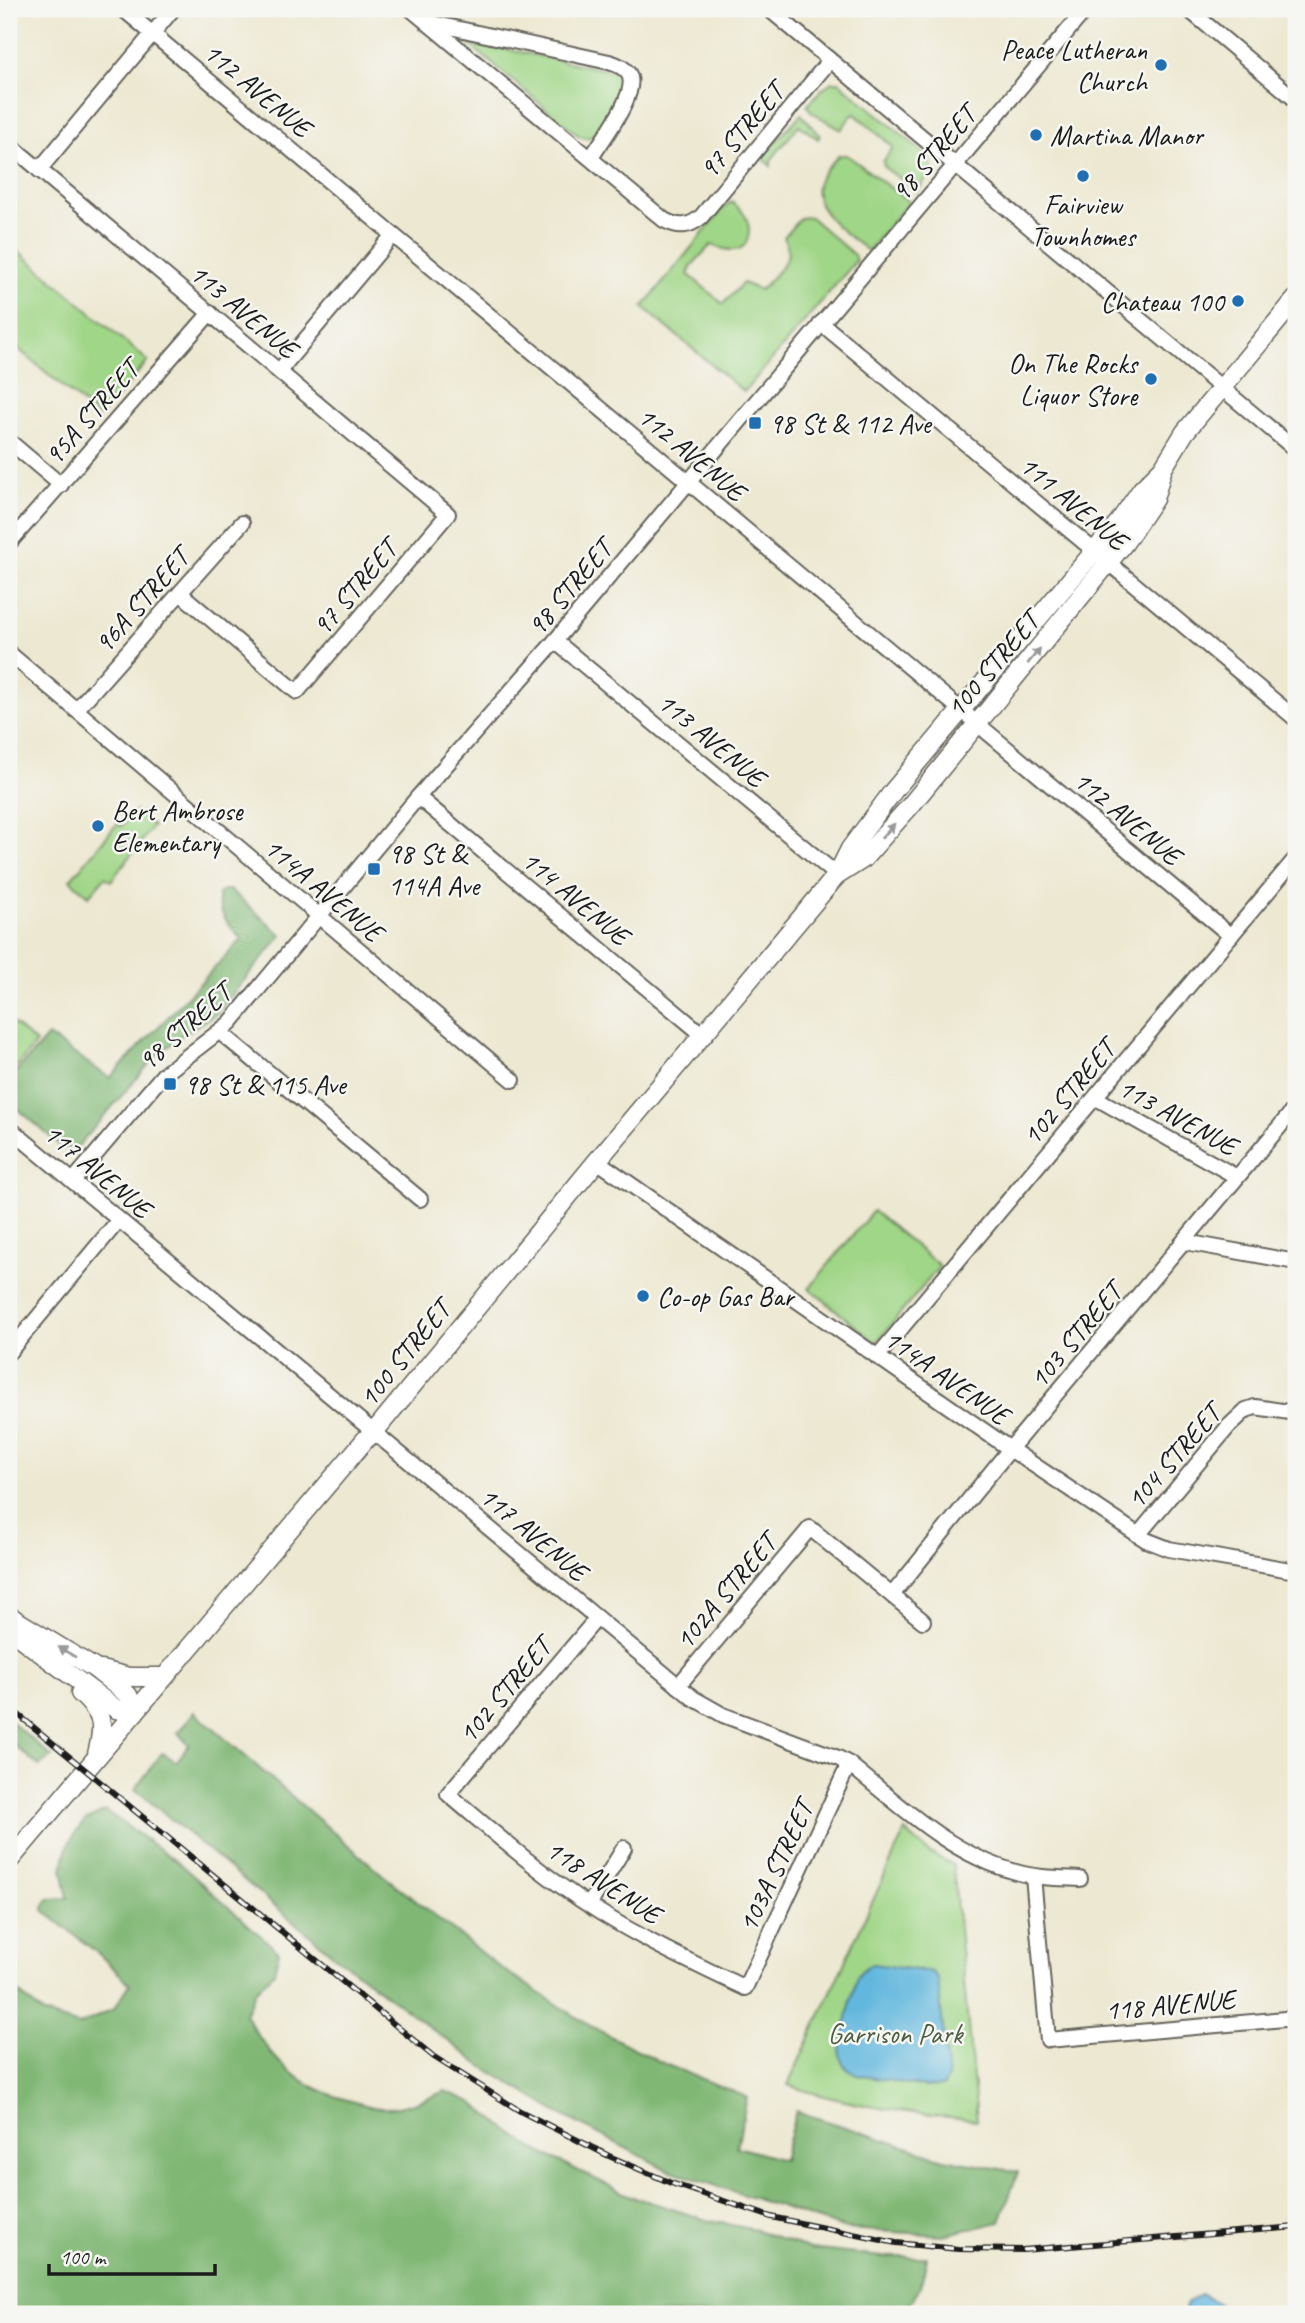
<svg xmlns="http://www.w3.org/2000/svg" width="1305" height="2323" viewBox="0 0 1305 2323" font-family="Caveat,sans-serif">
  <rect width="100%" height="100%" fill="#f6f6f2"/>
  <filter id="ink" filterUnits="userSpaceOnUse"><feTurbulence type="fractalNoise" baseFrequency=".0143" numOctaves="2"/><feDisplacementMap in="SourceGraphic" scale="14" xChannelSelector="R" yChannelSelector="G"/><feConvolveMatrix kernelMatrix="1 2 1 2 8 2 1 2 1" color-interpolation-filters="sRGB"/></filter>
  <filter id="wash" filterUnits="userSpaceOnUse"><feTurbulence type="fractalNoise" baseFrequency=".00686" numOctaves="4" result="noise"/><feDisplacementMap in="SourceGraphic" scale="28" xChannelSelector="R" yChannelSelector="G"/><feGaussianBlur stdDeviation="1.57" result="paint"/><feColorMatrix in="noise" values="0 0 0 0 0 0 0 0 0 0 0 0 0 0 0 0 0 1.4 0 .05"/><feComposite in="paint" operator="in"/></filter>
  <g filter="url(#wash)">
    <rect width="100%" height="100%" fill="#ede8d1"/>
    <g fill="#a0d687" stroke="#5e7952" stroke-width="2">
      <path d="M 464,40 L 615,72 L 620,77 L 621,83 C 617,94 600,133 590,137 C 585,139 583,137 579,136 Z"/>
      <path d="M 832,82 L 839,82 L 931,159 L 932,171 L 917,191 L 885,168 L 883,162 L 893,147 L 855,114 L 851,116 L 841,130 L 812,112 L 807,106 L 822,89 Z"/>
      <path d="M 801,114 L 820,135 L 818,139 L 799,125 L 771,160 L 771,166 L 764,159 L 764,155 Z"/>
      <path d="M 839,155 L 847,155 L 909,202 L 868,251 C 850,237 808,209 818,182 C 822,171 832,163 839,155 Z"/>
      <path d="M 732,202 C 736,206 741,209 744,214 C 752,225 751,250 733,250 C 727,251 718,247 711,245 L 692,265 L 688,274 L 723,304 L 743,283 L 760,290 C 768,283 787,263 788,253 C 789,248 785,242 784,237 L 800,218 L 810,217 L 854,255 L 856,261 L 744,392 L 643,307 L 726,205 Z"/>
      <path d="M 9,243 L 148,361 L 99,417 L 9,341 Z"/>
      <path d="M 135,811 L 153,826 L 111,881 L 105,877 L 89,896 L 70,880 L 117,824 L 121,826 Z"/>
      <path d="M 9,1020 L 36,1043 L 9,1076 Z"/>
      <path d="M 873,1211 L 940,1266 L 876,1343 L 809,1288 Z"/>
      <path d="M 905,1831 L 928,1852 L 953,1865 L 977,2120 C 913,2114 848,2106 788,2085 Z"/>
    </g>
    <g fill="#80b774" stroke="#4e6a48" stroke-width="2">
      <path d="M 223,890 L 230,890 L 282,935 L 216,1014 L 181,1036 L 156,1056 L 80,1144 L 74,1149 L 62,1147 L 9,1101 L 9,1080 L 48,1036 L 110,1078 L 242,939 C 230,926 217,913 218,894 Z"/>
      <path d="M 194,1712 L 383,1875 L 498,1966 L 592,2027 L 667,2065 L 747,2097 L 737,2147 L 783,2160 L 796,2111 L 944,2159 L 1018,2172 L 1000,2222 L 943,2235 L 846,2229 L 666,2169 L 558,2113 L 480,2065 L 336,1957 L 135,1789 L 162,1753 L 176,1762 L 189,1745 L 178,1733 Z"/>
      <path d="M 9,1720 L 52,1757 L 39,1766 L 9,1741 Z"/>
      <path d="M 106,1811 L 180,1864 L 279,1952 L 274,1972 L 256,1990 L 245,2014 C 271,2062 301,2089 355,2102 C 364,2104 373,2108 382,2108 C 403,2109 426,2099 445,2091 L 472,2102 L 530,2147 L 628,2195 L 707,2220 L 756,2230 L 810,2249 L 883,2257 L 927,2257 C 923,2279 918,2305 896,2314 L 9,2314 L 9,1985 L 44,2014 L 79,2025 L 114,2009 L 130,1984 L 100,1955 L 43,1910 L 48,1899 L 68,1898 L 62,1869 L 69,1843 L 84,1821 Z"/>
    </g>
    <g fill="#62b7de" stroke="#3f6a7d" stroke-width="2">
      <path d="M 872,1964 L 932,1972 L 938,1979 L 948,2078 L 944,2086 L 926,2087 L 857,2075 C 848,2071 842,2065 840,2055 C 839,2049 855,1981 859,1974 C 862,1969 867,1967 872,1964 Z"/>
      <path d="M 1200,2294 L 1216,2302 L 1232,2314 L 1184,2313 L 1187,2303 Z"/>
    </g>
  </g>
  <g filter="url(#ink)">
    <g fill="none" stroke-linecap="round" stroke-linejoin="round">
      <g stroke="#65635b" stroke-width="18">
        <g id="minor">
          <path d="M 123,9 L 1231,936"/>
          <path d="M 411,9 L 664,220 C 679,228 689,227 701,217 L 830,60"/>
          <path d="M 769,9 L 1296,450"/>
          <path d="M 1188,9 L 1296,100"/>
          <path d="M 432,23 L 609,62 C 616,64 624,67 628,73 C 641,91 601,141 591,158"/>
          <path d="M 9,144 L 448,514 L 297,692 L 180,593"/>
          <path d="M 39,170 L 173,9"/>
          <path d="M 821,323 L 1296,719"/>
          <path d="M 279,371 L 393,235"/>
          <path d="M 9,441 L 61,485"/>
          <path d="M 9,543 L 210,313"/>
          <path d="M 555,641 L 837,875"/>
          <path d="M 9,653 L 513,1080"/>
          <path d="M 76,710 L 242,523"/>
          <path d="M 418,797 L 703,1035"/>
          <path d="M 220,1032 L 420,1199"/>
          <path d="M 1096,1098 L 1237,1177"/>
          <path d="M 9,1128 L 693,1698 L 723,1715 L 838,1758 L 849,1764 C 901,1806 950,1854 1016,1872 C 1036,1878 1058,1878 1080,1879"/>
          <path d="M 597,1161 L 1010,1449 L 1146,1540 L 1169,1549 L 1296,1571"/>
          <path d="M 73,1181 L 163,1075 L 230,1023 L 418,797 L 555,641 L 1086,9"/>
          <path d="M 1185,1242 L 1296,1262"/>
          <path d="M 9,1352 L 119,1220"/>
          <path d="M 877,1357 L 1296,858"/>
          <path d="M 1138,1535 L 1228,1427 L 1246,1410 L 1255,1407 L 1296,1413"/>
          <path d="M 892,1595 L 1010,1449 L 1296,1107"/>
          <path d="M 597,1618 L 448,1794 C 485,1825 522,1858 561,1886 C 618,1928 682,1958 745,1988 L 849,1764"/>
          <path d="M 678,1686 L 810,1528 L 923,1621"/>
          <path d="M 1033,1876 L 1048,2040 L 1296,2018"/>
          <path d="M 589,1905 L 624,1848"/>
        </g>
      </g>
      <g stroke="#65635b" stroke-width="21">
        <g id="major">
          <path d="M 838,875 L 863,859 L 911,805 L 1125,542 L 1154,499 L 1162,471"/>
          <path d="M 9,1616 L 94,1668 L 128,1695 L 135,1712"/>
          <path d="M 14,1633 L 116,1709 L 135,1712"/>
          <path d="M 101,1670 L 129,1677 L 163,1677"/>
          <path d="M 80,1693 C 103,1714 105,1723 97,1754"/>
          <path d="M 9,1861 L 365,1440 L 374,1432 L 597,1161 L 837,875 L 850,849 L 894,790 L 1119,522 L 1142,489 L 1163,468 L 1185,432 L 1296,299"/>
        </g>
      </g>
      <use href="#minor" stroke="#fff" stroke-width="14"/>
      <use href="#major" stroke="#fff" stroke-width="18"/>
      <g stroke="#1c1c1c" stroke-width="6">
        <path id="rail" d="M 9,1707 L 434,2057 L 520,2111 L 609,2156 L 671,2183 L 771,2217 L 896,2243 L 958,2249 L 1023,2250 L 1296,2227"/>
      </g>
      <use href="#rail" stroke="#f6f6f2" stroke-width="3.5" stroke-dasharray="10" stroke-linecap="butt"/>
    </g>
    <defs><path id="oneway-solid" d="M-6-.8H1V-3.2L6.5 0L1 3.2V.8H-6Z" transform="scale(1.75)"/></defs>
    <g fill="#999">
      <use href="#oneway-solid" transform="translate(1034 656) rotate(-51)"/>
      <use href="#oneway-solid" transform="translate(888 831) rotate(-48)"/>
      <use href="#oneway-solid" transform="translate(67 1652) rotate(-149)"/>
    </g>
  </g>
  <g fill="#1f6fb2" stroke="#f6f6f2" stroke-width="2.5">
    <circle cx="1161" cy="65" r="7"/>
    <circle cx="1036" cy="135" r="7"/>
    <circle cx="1083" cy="176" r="7"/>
    <circle cx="1238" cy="301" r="7"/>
    <circle cx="1151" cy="379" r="7"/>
    <rect x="748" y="416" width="14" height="14" rx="3.5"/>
    <circle cx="98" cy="826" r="7"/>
    <rect x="367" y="862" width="14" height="14" rx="3.5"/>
    <rect x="163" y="1077" width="14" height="14" rx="3.5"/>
    <circle cx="643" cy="1296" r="7"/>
  </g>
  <g text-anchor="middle" stroke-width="5" stroke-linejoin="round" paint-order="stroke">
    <g font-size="28" fill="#1c1c1c" stroke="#f6f6f2" text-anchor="start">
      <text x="1147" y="59" text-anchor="end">Peace Lutheran<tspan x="1147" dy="32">Church</tspan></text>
      <text x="1050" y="145">Martina Manor</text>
      <text x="1083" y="214" text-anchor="middle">Fairview<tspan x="1083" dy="32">Townhomes</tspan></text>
      <text x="1224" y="311" text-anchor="end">Chateau 100</text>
      <text x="1137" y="373" text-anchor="end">On The Rocks<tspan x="1137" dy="32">Liquor Store</tspan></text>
      <text x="769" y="433">98 St &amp; 112 Ave</text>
      <text x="112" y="820">Bert Ambrose<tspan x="112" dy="32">Elementary</tspan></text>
      <text x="388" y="863">98 St &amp;<tspan x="388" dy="32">114A Ave</tspan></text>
      <text x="184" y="1094">98 St &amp; 115 Ave</text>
      <text x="657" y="1306">Co-op Gas Bar</text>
    </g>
    <g font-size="28" fill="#1c1c1c" stroke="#f6f6f2">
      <text transform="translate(258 89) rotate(40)" y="10">112 AVENUE</text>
      <text transform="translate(741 130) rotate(-50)" y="10">97 STREET</text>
      <text transform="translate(933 153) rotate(-50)" y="10">98 STREET</text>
      <text transform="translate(244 310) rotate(40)" y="10">113 AVENUE</text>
      <text transform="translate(91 412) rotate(-49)" y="10">95A STREET</text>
      <text transform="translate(692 453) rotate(40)" y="10">112 AVENUE</text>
      <text transform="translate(1074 502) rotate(40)" y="10">111 AVENUE</text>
      <text transform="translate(354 587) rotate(-50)" y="10">97 STREET</text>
      <text transform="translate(569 587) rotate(-50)" y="10">98 STREET</text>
      <text transform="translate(141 600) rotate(-49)" y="10">96A STREET</text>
      <text transform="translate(992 664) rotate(-50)" y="10">100 STREET</text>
      <text transform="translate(712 739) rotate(40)" y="10">113 AVENUE</text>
      <text transform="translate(1128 817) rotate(40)" y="10">112 AVENUE</text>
      <text transform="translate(324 889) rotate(40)" y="10">114A AVENUE</text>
      <text transform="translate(576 897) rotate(40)" y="10">114 AVENUE</text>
      <text transform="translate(184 1026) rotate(-42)" y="10">98 STREET</text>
      <text transform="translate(1068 1092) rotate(-50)" y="10">102 STREET</text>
      <text transform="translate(1178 1116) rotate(29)" y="10">113 AVENUE</text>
      <text transform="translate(98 1170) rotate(40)" y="10">117 AVENUE</text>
      <text transform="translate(1075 1335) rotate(-50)" y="10">103 STREET</text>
      <text transform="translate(404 1353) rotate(-51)" y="10">100 STREET</text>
      <text transform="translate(947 1376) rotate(35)" y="10">114A AVENUE</text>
      <text transform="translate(1173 1456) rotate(-49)" y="10">104 STREET</text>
      <text transform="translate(534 1533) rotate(40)" y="10">117 AVENUE</text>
      <text transform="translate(725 1591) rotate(-50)" y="10">102A STREET</text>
      <text transform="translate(504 1690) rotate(-50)" y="10">102 STREET</text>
      <text transform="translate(775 1866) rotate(-65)" y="10">103A STREET</text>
      <text transform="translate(604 1881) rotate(33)" y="10">118 AVENUE</text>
      <text transform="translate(1170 2004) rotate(-5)" y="10">118 AVENUE</text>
    </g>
    <g font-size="28" fill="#4a5d41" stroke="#f6f6f2">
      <text x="895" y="2043">Garrison Park</text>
    </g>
  </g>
  <rect width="1305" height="2323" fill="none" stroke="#f6f6f2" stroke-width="35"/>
  <path d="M49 2264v10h166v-10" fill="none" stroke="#1c1c1c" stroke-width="3.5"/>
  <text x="60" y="2264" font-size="21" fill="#1c1c1c" stroke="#f6f6f2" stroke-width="5" paint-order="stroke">100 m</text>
</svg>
